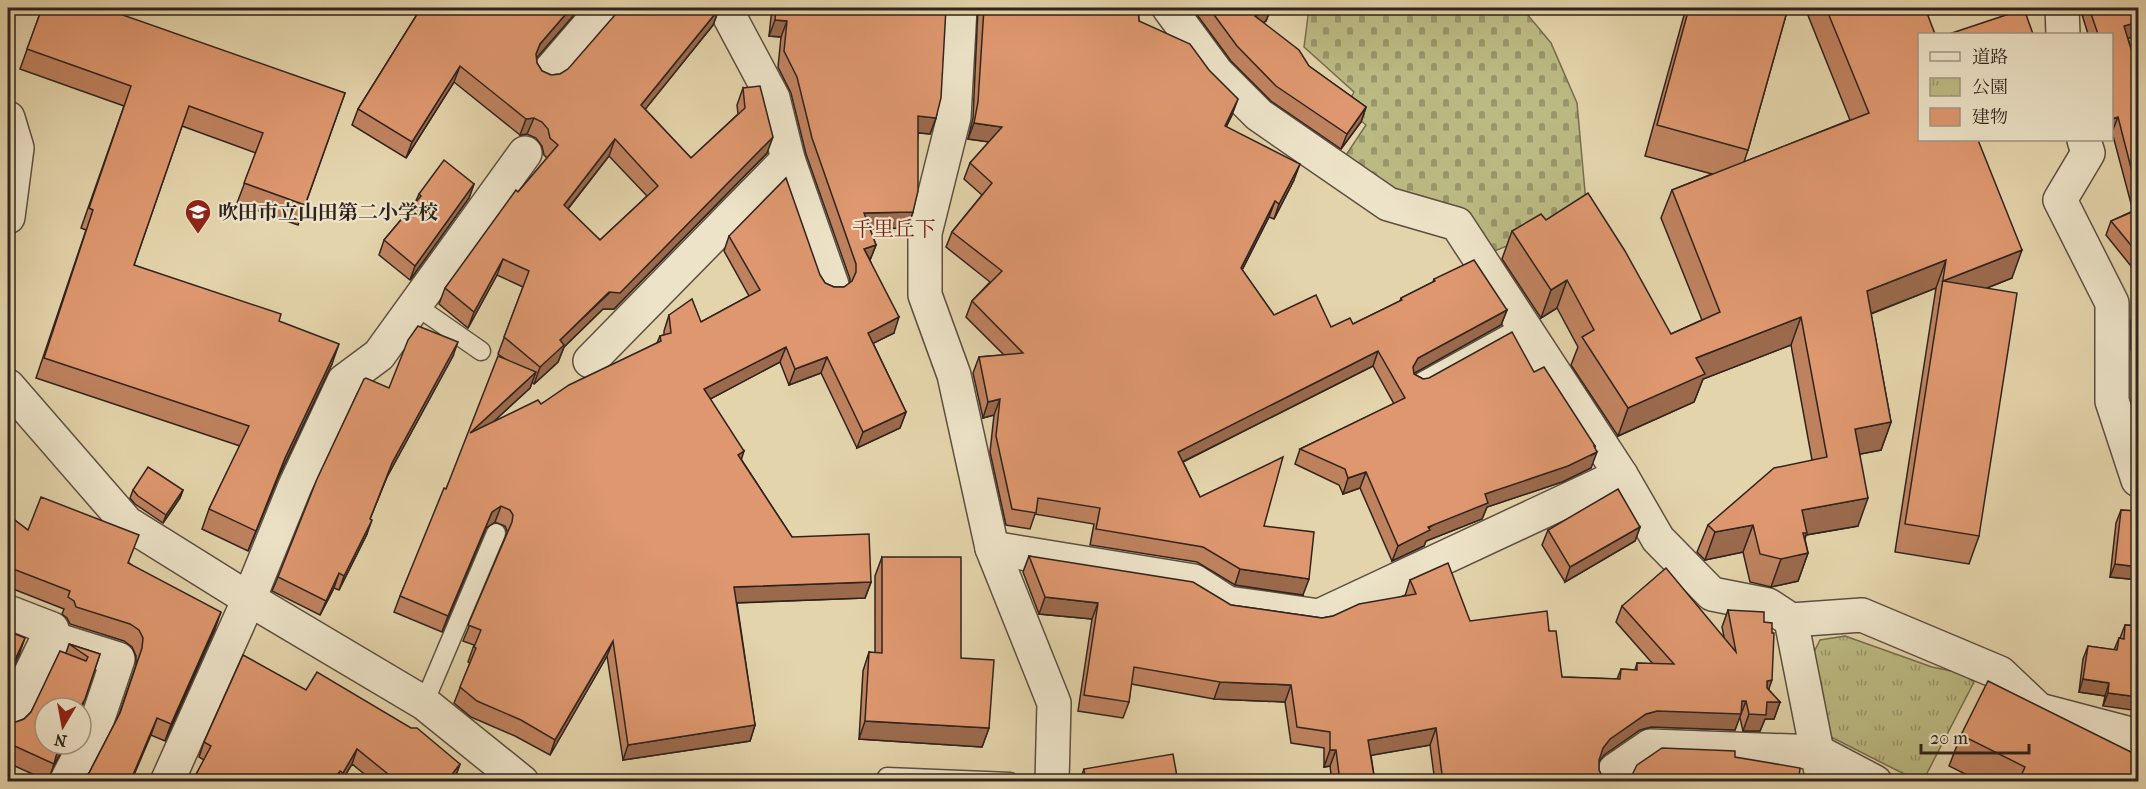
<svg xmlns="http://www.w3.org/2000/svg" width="2146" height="789" viewBox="0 0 2146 789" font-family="'IM FELL French Canon','Noto Serif JP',serif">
  <defs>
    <pattern id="cemetery-stones" width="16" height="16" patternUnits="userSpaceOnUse" patternTransform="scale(1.5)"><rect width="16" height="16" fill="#bcba83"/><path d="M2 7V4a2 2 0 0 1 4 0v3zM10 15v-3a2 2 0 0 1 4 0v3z" fill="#99976b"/></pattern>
    <pattern id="park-tufts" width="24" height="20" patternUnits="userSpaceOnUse" patternTransform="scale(1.5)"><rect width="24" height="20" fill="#bcba83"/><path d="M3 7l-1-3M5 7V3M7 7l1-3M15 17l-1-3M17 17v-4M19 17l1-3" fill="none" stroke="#99976b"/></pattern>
  </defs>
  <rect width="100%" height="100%" fill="#e4d4ab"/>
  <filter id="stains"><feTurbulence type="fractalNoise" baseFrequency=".00333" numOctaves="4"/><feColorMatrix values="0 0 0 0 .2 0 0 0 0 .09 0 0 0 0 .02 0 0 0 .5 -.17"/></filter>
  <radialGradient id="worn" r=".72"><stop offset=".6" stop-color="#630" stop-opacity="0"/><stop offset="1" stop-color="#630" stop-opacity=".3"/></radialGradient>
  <path fill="url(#cemetery-stones)" stroke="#766e50" stroke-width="1.5" d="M 1309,8 L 1522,8 L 1551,43 L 1577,103 L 1587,214 L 1492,252 L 1390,194 L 1342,161 L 1366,125 L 1346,107 L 1354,92 L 1304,47 Z"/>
  <path fill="url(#park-tufts)" stroke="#766e50" stroke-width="1.5" d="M 1845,636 L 1932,667 L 1961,673 L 1974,682 L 1923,781 L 1918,781 L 1829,736 L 1810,660 L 1820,640 Z"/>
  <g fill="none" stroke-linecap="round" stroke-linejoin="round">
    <g stroke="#5d4f41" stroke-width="21">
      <g id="lane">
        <path d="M 415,305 L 481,351"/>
        <path d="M 1418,384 L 1523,326"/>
        <path d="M 424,703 L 496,533"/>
        <path d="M 887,777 L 1010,782"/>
      </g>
    </g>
    <g stroke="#5d4f41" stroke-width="36">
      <g id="street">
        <path d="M 725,8 L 773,98 L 788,159 L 832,285"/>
        <path d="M 960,8 L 954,117 L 925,233 L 925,295 L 954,375 L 992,548 L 1054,703 L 1052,782"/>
        <path d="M 1169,8 L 1217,73 L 1259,115 L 1388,204 L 1457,224 L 1621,475 L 1658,539 L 1712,594 L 1768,605 L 1791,620 L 1862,615 L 2000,673 L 2039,710 L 2138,736"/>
        <path d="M 2062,8 L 2063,34"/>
        <path d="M 548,73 L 604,8"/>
        <path d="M 8,118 L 17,148 L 8,217"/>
        <path d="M 2084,140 L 2088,153 L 2060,200 L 2112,303 L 2112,401 L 2138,480"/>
        <path d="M 590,361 L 788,159"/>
        <path d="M 8,386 L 127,523 L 249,599 L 424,703 L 522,782"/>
        <path d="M 992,548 L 1194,581 L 1228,603 L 1319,616 L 1621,475"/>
        <path d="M 8,612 L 52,629 L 8,721"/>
        <path d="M 1791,620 L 1823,782"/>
        <path d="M 48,637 L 118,659 L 96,724 L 66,782"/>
        <path d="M 167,782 L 249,599 L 295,486 L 344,381 L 379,355 L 525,153"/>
        <path d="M 1611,782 L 1615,770 L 1650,746 L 1818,752 L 1875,782"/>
      </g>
    </g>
    <use href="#lane" stroke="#ede3c8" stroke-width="18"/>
    <use href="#street" stroke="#ede3c8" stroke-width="33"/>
  </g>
  <g fill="#bf825f" stroke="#30231e" stroke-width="1.5" fill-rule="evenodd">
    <path d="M 42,8 L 345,93 L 298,225 L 237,203 L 256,153 L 182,126 L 134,265 L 279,321 L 332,364 L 278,478 L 248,551 L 202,529 L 209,509 L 240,446 L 36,378 L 86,230 L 81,228 L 124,106 L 20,69 Z"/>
    <path d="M 421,8 L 536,58 L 537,63 L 542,71 L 551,75 L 560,74 L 719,9 L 713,25 L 645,109 L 691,158 L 738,114 L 737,105 L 743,88 L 767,153 L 614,309 L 603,309 L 564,347 L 558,362 L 534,384 L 532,382 L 530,388 L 493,422 L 541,404 L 657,343 L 660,336 L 664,335 L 664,331 L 669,315 L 701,322 L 749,296 L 724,251 L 729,236 L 820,275 L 825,283 L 834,287 L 844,287 L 850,283 L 850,279 L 806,154 L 791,93 L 778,67 L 781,37 L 769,36 L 772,8 L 946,8 L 936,118 L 930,134 L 918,133 L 913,212 L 907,228 L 870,229 L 876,245 L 870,260 L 894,333 L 873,343 L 906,412 L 900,428 L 857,448 L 821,373 L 789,385 L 780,362 L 710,399 L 741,459 L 792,537 L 871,582 L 865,598 L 737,603 L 755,725 L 750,741 L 623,760 L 607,656 L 550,755 L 515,736 L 471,717 L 454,703 L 470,663 L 468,662 L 474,645 L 463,641 L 507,534 L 507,531 L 505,526 L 495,522 L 486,528 L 442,632 L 394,612 L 400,596 L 446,489 L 505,359 L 498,354 L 523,287 L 497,275 L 468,328 L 439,304 L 445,288 L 518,192 L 547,158 L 544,155 L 542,146 L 536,138 L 527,134 L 520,135 L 454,82 L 406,158 L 352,125 L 358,109 ZM 609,156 L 647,196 L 600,240 L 568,209 Z"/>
    <path d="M 978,8 L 1138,8 L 1139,21 L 1232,115 L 1226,127 L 1294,180 L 1274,219 L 1269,217 L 1242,270 L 1274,315 L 1331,327 L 1353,324 L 1400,301 L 1401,298 L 1433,282 L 1434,279 L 1507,310 L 1501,325 L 1414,373 L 1414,374 L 1423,379 L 1534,372 L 1595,448 L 1591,468 L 1562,482 L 1487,507 L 1482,519 L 1426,541 L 1424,546 L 1392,561 L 1360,488 L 1343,494 L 1339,485 L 1295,464 L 1300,449 L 1394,404 L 1373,366 L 1183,462 L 1200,497 L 1264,526 L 1303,595 L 1235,585 L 1197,562 L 1090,545 L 1094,524 L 1035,514 L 1030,529 L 1006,525 L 990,452 L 994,415 L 983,418 L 973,373 L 979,357 L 1004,355 L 966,317 L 972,301 L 990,282 L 946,247 L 952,232 L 982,195 L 964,179 L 970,163 L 989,142 L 968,139 L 973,118 Z"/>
    <path d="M 1192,8 L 1271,8 L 1266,21 L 1263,23 L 1309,66 L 1366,107 L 1361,122 L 1341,149 L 1271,101 L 1231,61 Z"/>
    <path d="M 1686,8 L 1788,8 L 1748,150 L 1744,162 L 1850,120 L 1805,8 L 1925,8 L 2012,278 L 1987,288 L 1979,536 L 1969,564 L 1895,552 L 1936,288 L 1871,314 L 1891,422 L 1881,450 L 1860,454 L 1858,526 L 1806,535 L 1805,539 L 1808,553 L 1798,581 L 1771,587 L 1750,582 L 1743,552 L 1705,560 L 1697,552 L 1708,525 L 1812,460 L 1791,345 L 1703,379 L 1694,402 L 1618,436 L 1571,365 L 1578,347 L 1557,308 L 1541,318 L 1502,259 L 1512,231 L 1546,220 L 1671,334 L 1702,320 L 1661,218 L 1672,190 L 1712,174 L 1645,156 Z"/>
    <path d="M 2080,8 L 2139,8 L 2139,35 L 2128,38 L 2139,75 L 2139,276 L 2106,235 L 2111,221 L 2133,211 L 2112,132 L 2112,34 L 2088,34 Z"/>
    <path d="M 474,184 L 469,198 L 410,280 L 379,255 L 384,240 L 415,203 L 419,194 Z"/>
    <path d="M 2139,306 L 2139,375 L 2131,350 L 2131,321 L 2136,307 Z"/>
    <path d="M 453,356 L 387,477 L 370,519 L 367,534 L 339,590 L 334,588 L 320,615 L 272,591 L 278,577 L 389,388 Z"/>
    <path d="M 133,490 L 183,490 L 180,498 L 163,523 L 135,504 L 130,498 Z"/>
    <path d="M 2138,505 L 2139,580 L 2110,577 L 2116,523 L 2121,510 L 2135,511 Z"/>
    <path d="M 8,515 L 28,530 L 129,563 L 215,629 L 165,741 L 151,735 L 83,780 L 89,773 L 119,715 L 136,665 L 136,656 L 132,647 L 124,641 L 70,624 L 67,618 L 62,614 L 64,609 L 8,587 Z"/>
    <path d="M 1640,527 L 1635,541 L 1565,582 L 1542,545 L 1548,530 Z"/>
    <path d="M 1029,556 L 1231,605 L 1322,618 L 1333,616 L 1405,596 L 1410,580 L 1470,621 L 1549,631 L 1562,677 L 1617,679 L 1621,669 L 1635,670 L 1637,663 L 1653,664 L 1616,622 L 1622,606 L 1724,637 L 1722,627 L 1728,610 L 1764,622 L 1769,690 L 1780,702 L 1774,719 L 1765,719 L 1760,731 L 1743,731 L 1740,718 L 1739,718 L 1735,730 L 1651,727 L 1640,730 L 1604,755 L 1599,761 L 1599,770 L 1603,778 L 1608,782 L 1435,782 L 1430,745 L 1371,755 L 1375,782 L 1332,782 L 1330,766 L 1324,767 L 1324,748 L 1291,743 L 1285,702 L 1214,699 L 1131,684 L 1129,702 L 1123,718 L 1078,711 L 1092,619 L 1039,614 L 1023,572 Z"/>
    <path d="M 882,557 L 961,658 L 989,728 L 982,747 L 859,739 L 863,671 L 869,652 L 875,653 L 875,576 Z"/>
    <path d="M 2125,625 L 2139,626 L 2103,706 L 2105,696 L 2079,692 L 2083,659 L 2088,646 L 2114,650 L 2119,638 L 2120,638 Z"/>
    <path d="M 69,644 L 100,654 L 81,710 L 81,708 L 45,744 L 65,744 L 53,767 L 48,781 L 8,763 L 8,721 L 16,722 L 24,719 L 31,712 L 66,653 Z"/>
    <path d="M 306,690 L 460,764 L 455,778 L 452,782 L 374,782 L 352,764 L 341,782 L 192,782 L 204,760 L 199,757 L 204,742 Z"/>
    <path d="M 1961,735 L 2139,782 L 1981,782 L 1949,766 Z"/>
    <path d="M 1084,769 L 1178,782 L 1079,782 Z"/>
  </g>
  <g fill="#9b6a4d" stroke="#30231e" stroke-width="1.5">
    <path d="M 571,8 L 580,8 L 534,61 L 536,54 L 540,44 Z"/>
    <path d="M 1270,8 L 1271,8 L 1266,21 L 1250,31 L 1255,16 Z"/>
    <path d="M 719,9 L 713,25 L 635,122 L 641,105 Z"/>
    <path d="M 775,20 L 787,21 L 781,37 L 769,36 Z"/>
    <path d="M 2139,22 L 2139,35 L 2119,41 L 2124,26 Z"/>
    <path d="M 460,66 L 454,82 L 406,158 L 412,142 Z"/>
    <path d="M 1238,99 L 1232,115 L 1219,142 L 1225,126 Z"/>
    <path d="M 1366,107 L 1361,122 L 1341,149 L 1347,134 Z"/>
    <path d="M 918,116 L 936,118 L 930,134 L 912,132 Z"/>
    <path d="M 2118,117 L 2112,132 L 2112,119 Z"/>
    <path d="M 534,118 L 527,134 L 520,135 L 526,119 Z"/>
    <path d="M 974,123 L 1002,127 L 997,143 L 968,139 Z"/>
    <path d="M 773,137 L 767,153 L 614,309 L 603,309 L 564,347 L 558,362 L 534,384 L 540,367 L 560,340 Z"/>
    <path d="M 615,139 L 609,156 L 558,221 L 564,205 Z"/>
    <path d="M 1300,164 L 1294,180 L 1274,219 L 1279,204 Z"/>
    <path d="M 474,184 L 469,198 L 410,280 L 415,266 Z"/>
    <path d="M 1275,201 L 1269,217 L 1235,284 L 1241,268 Z"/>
    <path d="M 913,212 L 907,228 L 859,229 L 864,213 Z"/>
    <path d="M 876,245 L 870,260 L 864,249 Z"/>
    <path d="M 2022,250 L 2012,278 L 1939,307 L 1943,281 Z"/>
    <path d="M 503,259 L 497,275 L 468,328 L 474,312 Z"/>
    <path d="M 1946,260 L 1936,288 L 1857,319 L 1867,291 Z"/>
    <path d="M 1567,280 L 1557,308 L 1541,318 L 1551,290 Z"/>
    <path d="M 1507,310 L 1501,325 L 1413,374 L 1413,367 L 1418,358 Z"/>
    <path d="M 899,317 L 894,333 L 862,349 L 868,333 Z"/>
    <path d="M 1801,317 L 1791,345 L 1703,379 L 1694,402 L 1618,436 L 1628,408 L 1696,358 Z"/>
    <path d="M 458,342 L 453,356 L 387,477 L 364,533 L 392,463 Z"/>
    <path d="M 339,344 L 332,364 L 278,478 L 248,551 L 285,458 Z"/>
    <path d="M 786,347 L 780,362 L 699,405 L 704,389 Z"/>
    <path d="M 1378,351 L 1373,366 L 1172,467 L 1178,452 Z"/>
    <path d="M 827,357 L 821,373 L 789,385 L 795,369 Z"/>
    <path d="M 536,372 L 530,388 L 464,449 L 470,433 Z"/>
    <path d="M 1000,399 L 994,415 L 983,418 L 988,402 Z"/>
    <path d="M 906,412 L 900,428 L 857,448 L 863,432 Z"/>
    <path d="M 1891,422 L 1881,450 L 1845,457 L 1855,429 Z"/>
    <path d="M 1595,446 L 1592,455 L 1597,452 L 1591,468 L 1562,482 L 1487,507 L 1482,519 L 1426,541 L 1424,546 L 1392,561 L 1398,546 L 1485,494 Z"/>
    <path d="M 744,451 L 739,467 L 738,455 Z"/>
    <path d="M 1366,472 L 1360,488 L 1343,494 L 1348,478 Z"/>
    <path d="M 183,490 L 180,498 L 163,523 L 166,515 Z"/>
    <path d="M 1868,498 L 1858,526 L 1806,535 L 1799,555 L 1808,553 L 1798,581 L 1771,587 L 1781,559 L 1802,510 Z"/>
    <path d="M 501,506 L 495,522 L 486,528 L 442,632 L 448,616 L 492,512 Z"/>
    <path d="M 372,520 L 367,534 L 339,590 L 344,576 Z"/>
    <path d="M 1753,525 L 1743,552 L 1705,560 L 1715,532 Z"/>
    <path d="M 1640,527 L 1635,541 L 1565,582 L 1570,567 Z"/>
    <path d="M 2115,564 L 2139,567 L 2139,580 L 2110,577 Z"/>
    <path d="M 1240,569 L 1309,579 L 1303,595 L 1235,585 Z"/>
    <path d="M 339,573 L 334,588 L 320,615 L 326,601 Z"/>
    <path d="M 871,582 L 865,598 L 729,603 L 734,587 Z"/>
    <path d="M 1045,597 L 1098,603 L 1092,619 L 1039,614 Z"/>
    <path d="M 221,612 L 215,629 L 165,741 L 171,724 Z"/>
    <path d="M 25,638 L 19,655 L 8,679 L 8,675 Z"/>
    <path d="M 613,641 L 607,656 L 550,755 L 555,740 Z"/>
    <path d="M 2083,679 L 2109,683 L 2105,696 L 2079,692 Z"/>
    <path d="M 1772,680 L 1766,697 L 1767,681 Z"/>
    <path d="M 1220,682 L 1291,685 L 1285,702 L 1214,699 Z"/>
    <path d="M 2108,693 L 2139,697 L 2139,711 L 2103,706 Z"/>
    <path d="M 1742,701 L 1746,701 L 1735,730 L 1651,727 L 1640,730 L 1604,755 L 1597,764 L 1603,748 L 1610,739 L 1646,714 L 1657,711 Z"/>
    <path d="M 1767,702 L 1780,702 L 1774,719 L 1765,719 L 1760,731 L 1743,731 L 1749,714 Z"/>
    <path d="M 157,718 L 151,735 L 131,782 L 130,782 Z"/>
    <path d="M 865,721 L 989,728 L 982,747 L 859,739 Z"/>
    <path d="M 755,725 L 750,741 L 623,760 L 628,745 Z"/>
    <path d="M 1436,728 L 1430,745 L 1362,757 L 1368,740 Z"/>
    <path d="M 62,744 L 65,744 L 53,767 L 56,756 Z"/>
    <path d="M 357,749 L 352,764 L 341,782 L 340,782 L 343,773 Z"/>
    <path d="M 1330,750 L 1336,750 L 1330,766 L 1324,767 Z"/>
    <path d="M 460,764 L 455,778 L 452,782 L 446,782 Z"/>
    <path d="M 340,771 L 336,782 L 332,782 Z"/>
  </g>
  <g fill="#de976e" stroke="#30231e" stroke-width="1.5" fill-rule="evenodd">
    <path d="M 42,8 L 103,8 L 345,93 L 305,205 L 244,183 L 263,133 L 189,106 L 134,265 L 281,314 L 279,321 L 339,344 L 285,458 L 256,531 L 209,509 L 249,426 L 44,358 L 93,210 L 89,208 L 131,86 L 27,49 Z"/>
    <path d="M 421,8 L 571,8 L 540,44 L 536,54 L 537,63 L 542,71 L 551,75 L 560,74 L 568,69 L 621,8 L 718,8 L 719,9 L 641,105 L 691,158 L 745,108 L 743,88 L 760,86 L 773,137 L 620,293 L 609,292 L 560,340 L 564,345 L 540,367 L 504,337 L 529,271 L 503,259 L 474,312 L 445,288 L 516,190 L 518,192 L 558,145 L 550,138 L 548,129 L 542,122 L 534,118 L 526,119 L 460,66 L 412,142 L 358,109 ZM 615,139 L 658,186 L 600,240 L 564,205 Z"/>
    <path d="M 776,8 L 946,8 L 941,98 L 936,118 L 918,116 L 918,191 L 913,212 L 864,213 L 876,245 L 864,249 L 899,317 L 868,333 L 906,412 L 863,432 L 827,357 L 795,369 L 786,347 L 704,389 L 744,451 L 738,455 L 792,537 L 869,534 L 871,582 L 734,587 L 755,725 L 628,745 L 613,641 L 555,740 L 521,720 L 477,701 L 460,687 L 476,648 L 474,647 L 481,630 L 468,625 L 512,522 L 513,515 L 510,510 L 501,506 L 492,512 L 448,616 L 400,596 L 444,488 L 446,489 L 498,356 L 536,372 L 470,433 L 538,400 L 541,404 L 569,385 L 661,341 L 660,336 L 671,333 L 669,315 L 692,299 L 701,322 L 760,290 L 729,236 L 786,178 L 820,275 L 825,283 L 834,287 L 844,287 L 852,281 L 856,272 L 856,264 L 812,138 L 797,77 L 784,51 L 787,21 L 775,20 Z"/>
    <path d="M 984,8 L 1138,8 L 1139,21 L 1190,44 L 1209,70 L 1238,99 L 1225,126 L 1300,164 L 1279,204 L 1275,201 L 1241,268 L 1274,315 L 1316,295 L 1331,327 L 1350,318 L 1353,324 L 1402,300 L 1401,298 L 1435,281 L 1434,279 L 1474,260 L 1507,310 L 1418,358 L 1413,367 L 1414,374 L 1423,379 L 1429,378 L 1512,332 L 1534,372 L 1544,367 L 1595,446 L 1594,446 L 1597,452 L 1568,466 L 1485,494 L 1488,503 L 1428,527 L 1430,530 L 1398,546 L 1366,472 L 1348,478 L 1345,469 L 1300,449 L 1405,398 L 1378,351 L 1178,452 L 1200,497 L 1283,457 L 1264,526 L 1314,532 L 1309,579 L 1240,569 L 1203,547 L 1096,529 L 1100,508 L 1038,498 L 1036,513 L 1012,509 L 996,436 L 1000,399 L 988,402 L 979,357 L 1023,353 L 972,301 L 1002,271 L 952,232 L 992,183 L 970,163 L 1002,127 L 974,123 L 978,102 Z"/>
    <path d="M 1209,8 L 1270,8 L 1255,16 L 1299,50 L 1309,66 L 1366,107 L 1347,134 L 1276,86 L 1237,46 Z"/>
    <path d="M 1689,8 L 1788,8 L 1748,150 L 1657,125 Z"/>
    <path d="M 1826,8 L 1925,8 L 1935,34 L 1920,34 L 1920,140 L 1978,140 L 2022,250 L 1943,281 L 2017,293 L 1979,536 L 1905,524 L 1946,260 L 1867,291 L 1891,422 L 1855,429 L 1868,498 L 1802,510 L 1807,533 L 1803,533 L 1808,553 L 1781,559 L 1760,554 L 1753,525 L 1715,532 L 1708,525 L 1774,468 L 1827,457 L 1801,317 L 1696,358 L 1705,374 L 1628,408 L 1582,337 L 1594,330 L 1567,280 L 1551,290 L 1512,231 L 1541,214 L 1546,220 L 1588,193 L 1625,251 L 1671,334 L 1720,312 L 1672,190 L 1869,113 Z"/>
    <path d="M 2089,8 L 2139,8 L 2139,22 L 2124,26 L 2139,75 L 2139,199 L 2118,117 L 2112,119 L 2112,34 L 2098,34 Z"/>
    <path d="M 2024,9 L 2033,34 L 1949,34 Z"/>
    <path d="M 444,160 L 474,184 L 415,266 L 384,240 L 421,196 L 419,194 Z"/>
    <path d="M 2139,209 L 2139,255 L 2111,221 Z"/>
    <path d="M 2139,306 L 2139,343 L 2136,335 L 2136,307 Z"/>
    <path d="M 418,326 L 458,342 L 392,463 L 370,519 L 372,520 L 344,576 L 339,573 L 326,601 L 278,577 L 317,479 L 364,379 L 366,378 L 389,388 L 408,340 Z"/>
    <path d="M 148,467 L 183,490 L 166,515 L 138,496 L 133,490 Z"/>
    <path d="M 1618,489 L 1640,527 L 1570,567 L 1548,530 Z"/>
    <path d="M 41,497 L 139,535 L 128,563 L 221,612 L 171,724 L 157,718 L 130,782 L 79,782 L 83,780 L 89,773 L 120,713 L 142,648 L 143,638 L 139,630 L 130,624 L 76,607 L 74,601 L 68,597 L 70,591 L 8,567 L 8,515 L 28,530 Z"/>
    <path d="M 2138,505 L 2139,505 L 2139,567 L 2115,564 L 2121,510 L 2137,511 Z"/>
    <path d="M 1029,556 L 1193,582 L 1231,605 L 1322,618 L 1333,616 L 1359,604 L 1416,594 L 1410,580 L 1448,563 L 1470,621 L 1547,611 L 1549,631 L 1556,631 L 1562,677 L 1620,679 L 1621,669 L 1637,670 L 1637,663 L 1674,664 L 1622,606 L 1666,568 L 1736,652 L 1728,610 L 1764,612 L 1764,622 L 1772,623 L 1772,633 L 1774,633 L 1772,680 L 1767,681 L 1767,688 L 1780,702 L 1767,702 L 1766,715 L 1749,714 L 1746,701 L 1742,701 L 1741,714 L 1657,711 L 1646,714 L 1610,739 L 1603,748 L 1599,760 L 1599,770 L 1603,778 L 1608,782 L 1443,782 L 1436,728 L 1368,740 L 1375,782 L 1340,782 L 1336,750 L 1330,750 L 1330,732 L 1297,727 L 1291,685 L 1220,682 L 1134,667 L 1129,702 L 1084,695 L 1098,603 L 1045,597 Z"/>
    <path d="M 882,557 L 961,557 L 961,658 L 994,660 L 989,728 L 865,721 L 869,652 L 882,653 Z"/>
    <path d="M 2125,625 L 2139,626 L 2139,697 L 2108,693 L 2109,683 L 2083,679 L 2088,646 L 2117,650 L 2119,638 L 2124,639 Z"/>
    <path d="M 8,631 L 25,638 L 8,675 Z"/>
    <path d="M 69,644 L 100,654 L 85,699 L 80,708 L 45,708 L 45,744 L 62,744 L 56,756 L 54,764 L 8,743 L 8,721 L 16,722 L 24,719 L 31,712 L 60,651 L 86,661 L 88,657 Z"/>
    <path d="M 243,655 L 306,690 L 317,672 L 411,728 L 417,728 L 460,764 L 446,782 L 398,782 L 357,749 L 343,773 L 340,771 L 332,782 L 192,782 L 211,746 L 204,742 Z"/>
    <path d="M 1988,681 L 2139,756 L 2139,782 L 2027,782 L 2020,778 L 2025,767 L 1961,735 Z"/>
    <path d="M 1662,748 L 1735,751 L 1735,757 L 1800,768 L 1799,778 L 1815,780 L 1815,782 L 1625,782 L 1630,779 L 1637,765 Z"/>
    <path d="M 1173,754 L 1178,782 L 1086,782 L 1084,769 Z"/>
    <path d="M 58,776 L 64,782 L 57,782 Z"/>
  </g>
  <defs>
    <g id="school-pin" transform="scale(1.35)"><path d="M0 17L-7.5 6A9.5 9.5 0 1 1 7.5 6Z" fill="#8f2418" stroke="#ede3c8"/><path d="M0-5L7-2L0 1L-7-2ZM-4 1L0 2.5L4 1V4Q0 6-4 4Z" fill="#fff"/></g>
  </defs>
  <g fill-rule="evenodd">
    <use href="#school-pin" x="198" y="212"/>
  </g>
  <g text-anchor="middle" stroke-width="4.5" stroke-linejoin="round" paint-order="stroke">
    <g font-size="20" font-weight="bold" fill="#30231e" stroke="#ede3c8" text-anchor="start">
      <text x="218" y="219">吹田市立山田第二小学校</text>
    </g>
    <g font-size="21" fill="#7a1f14" stroke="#ede3c8">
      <text x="894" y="236">千里丘下</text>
    </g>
  </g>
  <rect width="2146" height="789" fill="none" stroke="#e4d4ab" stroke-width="30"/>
  <rect x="9" y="9" width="2128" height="771" fill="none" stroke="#30231e" stroke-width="3"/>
  <rect x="15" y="15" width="2116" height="759" fill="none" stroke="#30231e" stroke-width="1.5"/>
  <rect x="1918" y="33" width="195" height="108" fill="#ede3c8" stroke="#a19684" stroke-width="1.5"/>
  <rect x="1930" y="52" width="30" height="9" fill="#ede3c8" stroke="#a19684" stroke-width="1.5"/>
  <text x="1972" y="63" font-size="18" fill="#30231e">道路</text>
  <rect x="1930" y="78" width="30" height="18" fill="url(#park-tufts)" stroke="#a19684" stroke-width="1.5"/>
  <text x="1972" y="93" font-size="18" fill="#30231e">公園</text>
  <rect x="1930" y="108" width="30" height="18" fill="#de976e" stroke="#a19684" stroke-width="1.5"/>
  <text x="1972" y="123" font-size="18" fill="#30231e">建物</text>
  <g transform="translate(63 726) rotate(190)"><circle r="28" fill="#ede3c8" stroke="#a19684" stroke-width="1.5"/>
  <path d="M0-4.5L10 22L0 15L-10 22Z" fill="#8f2418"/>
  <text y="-9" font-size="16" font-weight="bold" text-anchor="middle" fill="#30231e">N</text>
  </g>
  <path d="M1921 744v9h108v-9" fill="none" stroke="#30231e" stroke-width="3"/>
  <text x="1930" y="744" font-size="18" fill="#30231e" stroke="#ede3c8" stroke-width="4.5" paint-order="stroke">20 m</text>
  <rect width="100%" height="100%" filter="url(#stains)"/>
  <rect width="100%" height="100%" fill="url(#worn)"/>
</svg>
